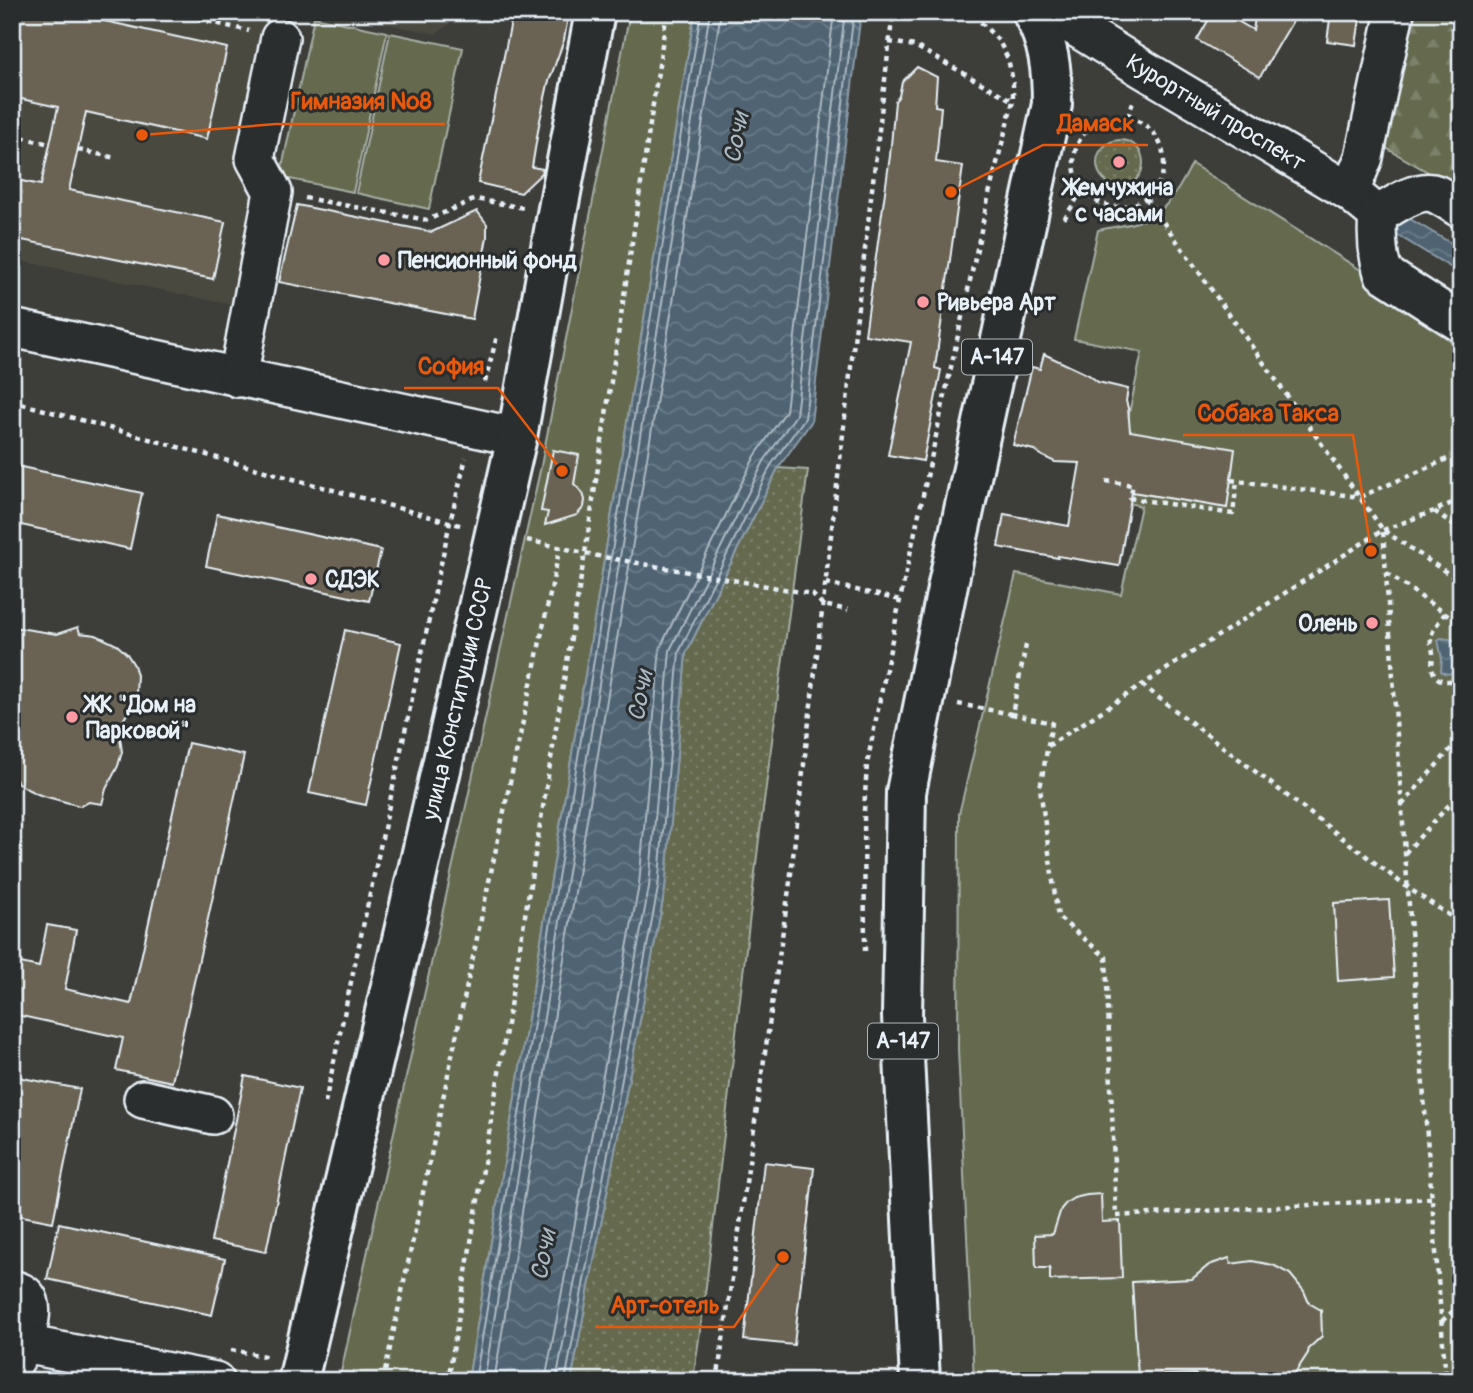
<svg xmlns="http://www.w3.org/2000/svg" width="1473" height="1393" viewBox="0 0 1473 1393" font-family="Pangolin,sans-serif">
  <defs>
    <pattern id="grass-dots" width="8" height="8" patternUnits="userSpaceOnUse" patternTransform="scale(1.75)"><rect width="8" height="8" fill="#656b50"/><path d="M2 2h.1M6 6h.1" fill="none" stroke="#7b816a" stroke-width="1.8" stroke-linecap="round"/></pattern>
    <pattern id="forest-firs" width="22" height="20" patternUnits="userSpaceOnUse" patternTransform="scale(1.75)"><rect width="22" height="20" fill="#656b50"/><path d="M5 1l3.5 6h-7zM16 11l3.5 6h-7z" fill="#7b816a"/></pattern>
    <pattern id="water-waves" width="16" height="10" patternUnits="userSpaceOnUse" patternTransform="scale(1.75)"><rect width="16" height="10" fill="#4f6473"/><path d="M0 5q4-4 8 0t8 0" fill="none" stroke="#687b88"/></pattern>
  </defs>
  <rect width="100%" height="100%" fill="#3d3e39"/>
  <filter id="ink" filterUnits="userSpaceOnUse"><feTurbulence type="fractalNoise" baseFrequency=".0143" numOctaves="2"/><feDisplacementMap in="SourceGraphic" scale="14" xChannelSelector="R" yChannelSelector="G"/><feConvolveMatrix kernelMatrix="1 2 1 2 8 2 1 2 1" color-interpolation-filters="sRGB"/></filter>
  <g filter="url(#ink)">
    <g fill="#4a4941">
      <path d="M 12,12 L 296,12 L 239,306 L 12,259 Z"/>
      <path d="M 329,12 L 466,12 L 436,34 Z"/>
    </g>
    <g fill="url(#grass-dots)" stroke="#a6aea4" stroke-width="2">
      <circle cx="1120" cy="163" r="23"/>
      <path d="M 778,468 L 808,470 L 759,839 L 704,1303 L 693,1381 L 571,1381 L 665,889 L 686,653 Z"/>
    </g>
    <path fill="url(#forest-firs)" stroke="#a6aea4" stroke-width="2" d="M 1413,12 L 1461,12 L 1461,191 L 1386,148 Z"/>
    <g fill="#656b50" stroke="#a6aea4" stroke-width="2">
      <path d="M 630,12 L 695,12 L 468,1381 L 339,1381 L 541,466 Z"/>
      <path d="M 314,17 L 387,32 L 353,192 L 280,177 Z"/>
      <path d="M 390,33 L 463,48 L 429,209 L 356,193 Z"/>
      <path d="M 1192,164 L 1461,333 L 1461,1381 L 974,1381 L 958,1050 L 959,814 L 1016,574 L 1121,594 L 1141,506 L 1111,499 L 1142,352 L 1074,339 L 1098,230 C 1117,226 1141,224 1157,213 C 1173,201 1183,181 1192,164 Z"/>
    </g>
    <g fill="url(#water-waves)" stroke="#8c9ca8" stroke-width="2">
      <path d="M 695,12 L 861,12 L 811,422 L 778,468 L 686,653 L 665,889 L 571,1381 L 468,1381 Z"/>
      <path d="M 1405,216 L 1461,249 L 1461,261 L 1455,270 L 1394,233 Z"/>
      <path d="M 1441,638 L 1461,641 L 1461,669 C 1455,673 1446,676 1441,671 L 1442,659 L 1438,640 Z"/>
    </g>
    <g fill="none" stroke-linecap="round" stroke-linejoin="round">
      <g stroke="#abb9c3" stroke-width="2">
        <path d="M 475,1381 L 701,12"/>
        <path d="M 484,1381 L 710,12"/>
        <path d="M 494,1381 L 721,12"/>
        <path d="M 545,1381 L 639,885 L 660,648 L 755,456 L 786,411 L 834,12"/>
        <path d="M 556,1381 L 649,887 L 670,650 L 764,461 L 796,415 L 845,12"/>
        <path d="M 565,1381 L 658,888 L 679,652 L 771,465 L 805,418 L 854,12"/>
      </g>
    </g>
    <g fill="#6a6453" stroke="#e8f1f8" stroke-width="2">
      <path d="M 12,12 L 64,12 L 227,48 L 207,139 L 86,112 L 69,190 L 225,222 L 213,279 L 12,238 L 12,179 L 41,185 L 58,107 L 12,97 Z"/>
      <path d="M 513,12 L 569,12 L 564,40 L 548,84 L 539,125 L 532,167 L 543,169 L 542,173 L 521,193 L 478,183 Z"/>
      <path d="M 1213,12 L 1222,12 L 1253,30 L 1256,12 L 1298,12 L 1260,77 L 1197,40 Z"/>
      <path d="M 1331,12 L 1361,12 L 1356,45 L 1327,41 Z"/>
      <path d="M 917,67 L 937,77 L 935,106 L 941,107 L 936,162 L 963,166 L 935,368 L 941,370 L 923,461 L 888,455 L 911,342 L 865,335 L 890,156 L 895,101 L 899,96 L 902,82 Z"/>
      <path d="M 297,205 L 432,232 L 477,211 L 487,224 L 487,237 L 472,319 L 279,282 Z"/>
      <path d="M 1044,354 L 1089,375 L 1098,382 L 1128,389 L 1126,401 L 1128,408 L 1130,431 L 1235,449 L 1227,508 L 1132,492 L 1119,566 L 1058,556 L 1058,558 L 998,547 L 1004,514 L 1069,526 L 1080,463 L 1055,462 L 1044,457 L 1034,450 L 1013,445 L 1032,367 L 1040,369 Z"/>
      <path d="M 553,450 L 579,455 L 574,484 L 583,493 L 585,500 L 584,507 L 577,515 L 545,525 L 548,512 L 541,511 Z"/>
      <path d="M 12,465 L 142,493 L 130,549 L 12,523 Z"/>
      <path d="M 217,514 L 381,550 L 369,601 L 206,566 Z"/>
      <path d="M 12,627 L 57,634 L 78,627 L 80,633 L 96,635 L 117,645 L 127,654 L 134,665 L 137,675 L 136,694 L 133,704 L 124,719 L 120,737 L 122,752 L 118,766 L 106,789 L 102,804 L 89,802 L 80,806 L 40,795 L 29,790 L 18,783 L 12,773 Z"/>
      <path d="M 345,630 L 401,643 L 366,805 L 309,793 Z"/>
      <path d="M 188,743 L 244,755 L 172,1082 L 116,1070 L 123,1038 L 12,1014 L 12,961 L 39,967 L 47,925 L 76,930 L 65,989 L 131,1004 Z"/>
      <path d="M 1389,900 L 1394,977 L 1338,981 L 1334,903 Z"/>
      <path d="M 12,1076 L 80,1089 L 53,1222 L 12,1214 Z"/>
      <path d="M 245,1076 L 300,1088 L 266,1252 L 211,1241 Z"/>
      <path d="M 764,1162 L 814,1168 L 794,1345 L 744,1340 Z"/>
      <path d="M 1101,1194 L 1102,1222 L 1120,1221 L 1122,1278 L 1050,1280 L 1050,1268 L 1036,1268 L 1035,1235 L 1053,1234 L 1061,1209 L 1066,1203 L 1074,1198 L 1087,1195 Z"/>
      <path d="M 59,1223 L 225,1259 L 212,1315 L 47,1279 Z"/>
      <path d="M 1229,1258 L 1231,1264 L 1252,1261 L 1273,1265 L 1290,1274 L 1304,1291 L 1309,1303 L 1321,1310 L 1322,1336 L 1309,1348 L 1308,1353 L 1295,1373 L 1281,1381 L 1201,1381 L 1195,1374 L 1138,1376 L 1132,1282 L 1192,1279 L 1209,1265 Z"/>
    </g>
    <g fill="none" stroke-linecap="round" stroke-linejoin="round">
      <g stroke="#e8f1f8" stroke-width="42">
        <g id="minor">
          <path d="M 1051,12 L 1143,69 L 1350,192 L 1378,215"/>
          <path d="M 1350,192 L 1364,157 L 1395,12"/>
          <path d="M 1461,209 C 1453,204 1444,198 1436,194 C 1419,187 1392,206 1378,215 C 1376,236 1377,253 1383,273 L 1461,323"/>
          <path d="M 12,328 L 517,437"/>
          <path d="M 238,378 L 273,192 L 255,159 L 280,38"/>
          <path d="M 143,1099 L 213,1115"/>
          <path d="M 12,1289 C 18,1291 23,1292 27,1297 C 38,1311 21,1352 12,1365"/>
          <path d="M 24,1344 L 215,1381"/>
        </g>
      </g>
      <g stroke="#e8f1f8" stroke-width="44">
        <g id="major">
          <path d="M 298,1381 L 405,927 L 517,437 L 557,214 L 595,12"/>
          <path d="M 920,1381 L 902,1016 L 906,792 L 948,584 L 1052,104 C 1052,69 1049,43 1032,12"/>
        </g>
      </g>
      <g stroke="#e8f1f8" stroke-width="4.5" stroke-dasharray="5 5" stroke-linecap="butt">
        <path d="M 169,12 L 249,31"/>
        <path d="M 889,42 L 915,46 L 1013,101"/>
        <circle cx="1119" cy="162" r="45"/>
        <path d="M 1128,117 L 1133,102"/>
        <path d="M 12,135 L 50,144"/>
        <path d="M 78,150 L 116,158"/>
        <path d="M 305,198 L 427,220 L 476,199 L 524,208"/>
        <path d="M 1146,198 L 1383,530 L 1405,853 L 1446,1381"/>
        <path d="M 1064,219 L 1083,189"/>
        <path d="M 485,382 L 497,336"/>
        <path d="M 12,401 L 463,526"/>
        <path d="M 1231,480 L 1360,497 L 1461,453"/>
        <path d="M 1106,481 L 1133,485 L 1130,498 L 1233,514 L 1237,481"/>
        <path d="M 1461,499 L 1434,511 L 1461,530"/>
        <path d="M 1383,530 L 1434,511"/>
        <path d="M 527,540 L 598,556 L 812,594 L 823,605 L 848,610"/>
        <path d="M 1387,573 L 1461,625"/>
        <path d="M 826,583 L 900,600"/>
        <path d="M 1445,613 C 1440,621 1432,629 1431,638 C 1430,644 1433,649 1433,654 C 1433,660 1431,665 1433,671 C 1437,684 1451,682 1461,678"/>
        <path d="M 1026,645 L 1012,714 L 1052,723 L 1040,788 L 1058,917 L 1106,957 L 1116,1216 L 1432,1198"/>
        <path d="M 1142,685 L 1408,888 L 1461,923"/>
        <path d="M 958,704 L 1012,714"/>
        <path d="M 1048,746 L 1199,648 L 1383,530 L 1461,582"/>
        <path d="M 1402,805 L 1461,737"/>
        <path d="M 1405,853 L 1461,792"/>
        <path d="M 865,951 L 864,811 L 867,764 L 900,600 L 989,194 L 1013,101 L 1013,81 L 1008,59 L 999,41 L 971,12"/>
        <path d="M 325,1103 L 450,522 L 466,458"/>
        <path d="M 1442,1321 L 1461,1304"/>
        <path d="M 231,1350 L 270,1357"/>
        <path d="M 383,1381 L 560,547"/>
        <path d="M 448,1381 L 585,553 L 667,12"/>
        <path d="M 717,1381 L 790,882 L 893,12"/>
      </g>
      <use href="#minor" stroke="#2a2d2e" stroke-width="37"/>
      <use href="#major" stroke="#2a2d2e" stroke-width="38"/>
    </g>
  </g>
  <g fill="#ff9aa2" stroke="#2a2d2e" stroke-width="2.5">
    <circle cx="1119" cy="162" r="7"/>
    <circle cx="384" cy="260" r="7"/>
    <circle cx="923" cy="302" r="7"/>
    <circle cx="311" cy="579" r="7"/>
    <circle cx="1372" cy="623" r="7"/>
    <circle cx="72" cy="717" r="7"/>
  </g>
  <g text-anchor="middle" stroke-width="6" stroke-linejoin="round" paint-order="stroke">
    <g fill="#2a2d2e" stroke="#afb6bb" stroke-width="2">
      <rect x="962" y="339.5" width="70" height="35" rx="5"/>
      <rect x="868" y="1023.5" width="70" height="35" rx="5"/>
    </g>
    <g font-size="21" font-weight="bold" fill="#e8f1f8">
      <text x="997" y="364">А-147</text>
      <text x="903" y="1048">А-147</text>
    </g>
    <g font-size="23" fill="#e8f1f8" stroke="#2a2d2e">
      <text transform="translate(1216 112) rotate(31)" y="8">Курортный проспект</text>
      <text transform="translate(457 699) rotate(-77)" y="8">улица Конституции СССР</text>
    </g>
    <g font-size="23" font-weight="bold" fill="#e8f1f8" stroke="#2a2d2e" text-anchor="start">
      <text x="1119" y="195" text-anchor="middle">Жемчужина<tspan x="1119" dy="26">с часами</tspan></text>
      <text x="398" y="268">Пенсионный фонд</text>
      <text x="937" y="310">Ривьера Арт</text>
      <text x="325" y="587">СДЭК</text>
      <text x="1358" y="631" text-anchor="end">Олень</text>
      <text x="86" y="712">ЖК "Дом на<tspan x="86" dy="26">Парковой"</tspan></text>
    </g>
    <g font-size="24" font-style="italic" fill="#abb9c3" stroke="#2a2d2e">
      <text transform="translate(736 138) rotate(-80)" y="8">Сочи</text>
      <text transform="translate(640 696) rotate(-80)" y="8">Сочи</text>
      <text transform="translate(543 1255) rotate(-80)" y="8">Сочи</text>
    </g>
  </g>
  <path fill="none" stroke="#e8590c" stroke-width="2.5" d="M142 135L276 124H445M951 192L1043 145H1148M562 471L498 388H404M1371 551L1353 435H1183M783 1257L734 1327H596"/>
  <g fill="#e8590c" stroke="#2a2d2e" stroke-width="2.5">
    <circle cx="142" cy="135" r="7"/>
    <circle cx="951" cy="192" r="7"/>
    <circle cx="562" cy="471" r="7"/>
    <circle cx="1371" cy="551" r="7"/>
    <circle cx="783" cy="1257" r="7"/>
  </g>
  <g font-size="24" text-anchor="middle" font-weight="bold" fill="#e8590c" stroke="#2a2d2e" stroke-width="6" stroke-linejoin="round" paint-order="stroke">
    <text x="361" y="109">Гимназия №8</text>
    <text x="1096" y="131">Дамаск</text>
    <text x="451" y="374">София</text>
    <text x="1268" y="421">Собака Такса</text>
    <text x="665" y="1313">Арт-отель</text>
  </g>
  <rect width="1473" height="1393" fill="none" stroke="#2a2d2e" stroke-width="42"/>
  <rect x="21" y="21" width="1431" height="1351" fill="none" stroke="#e8f1f8" stroke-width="2.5" filter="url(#ink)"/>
</svg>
